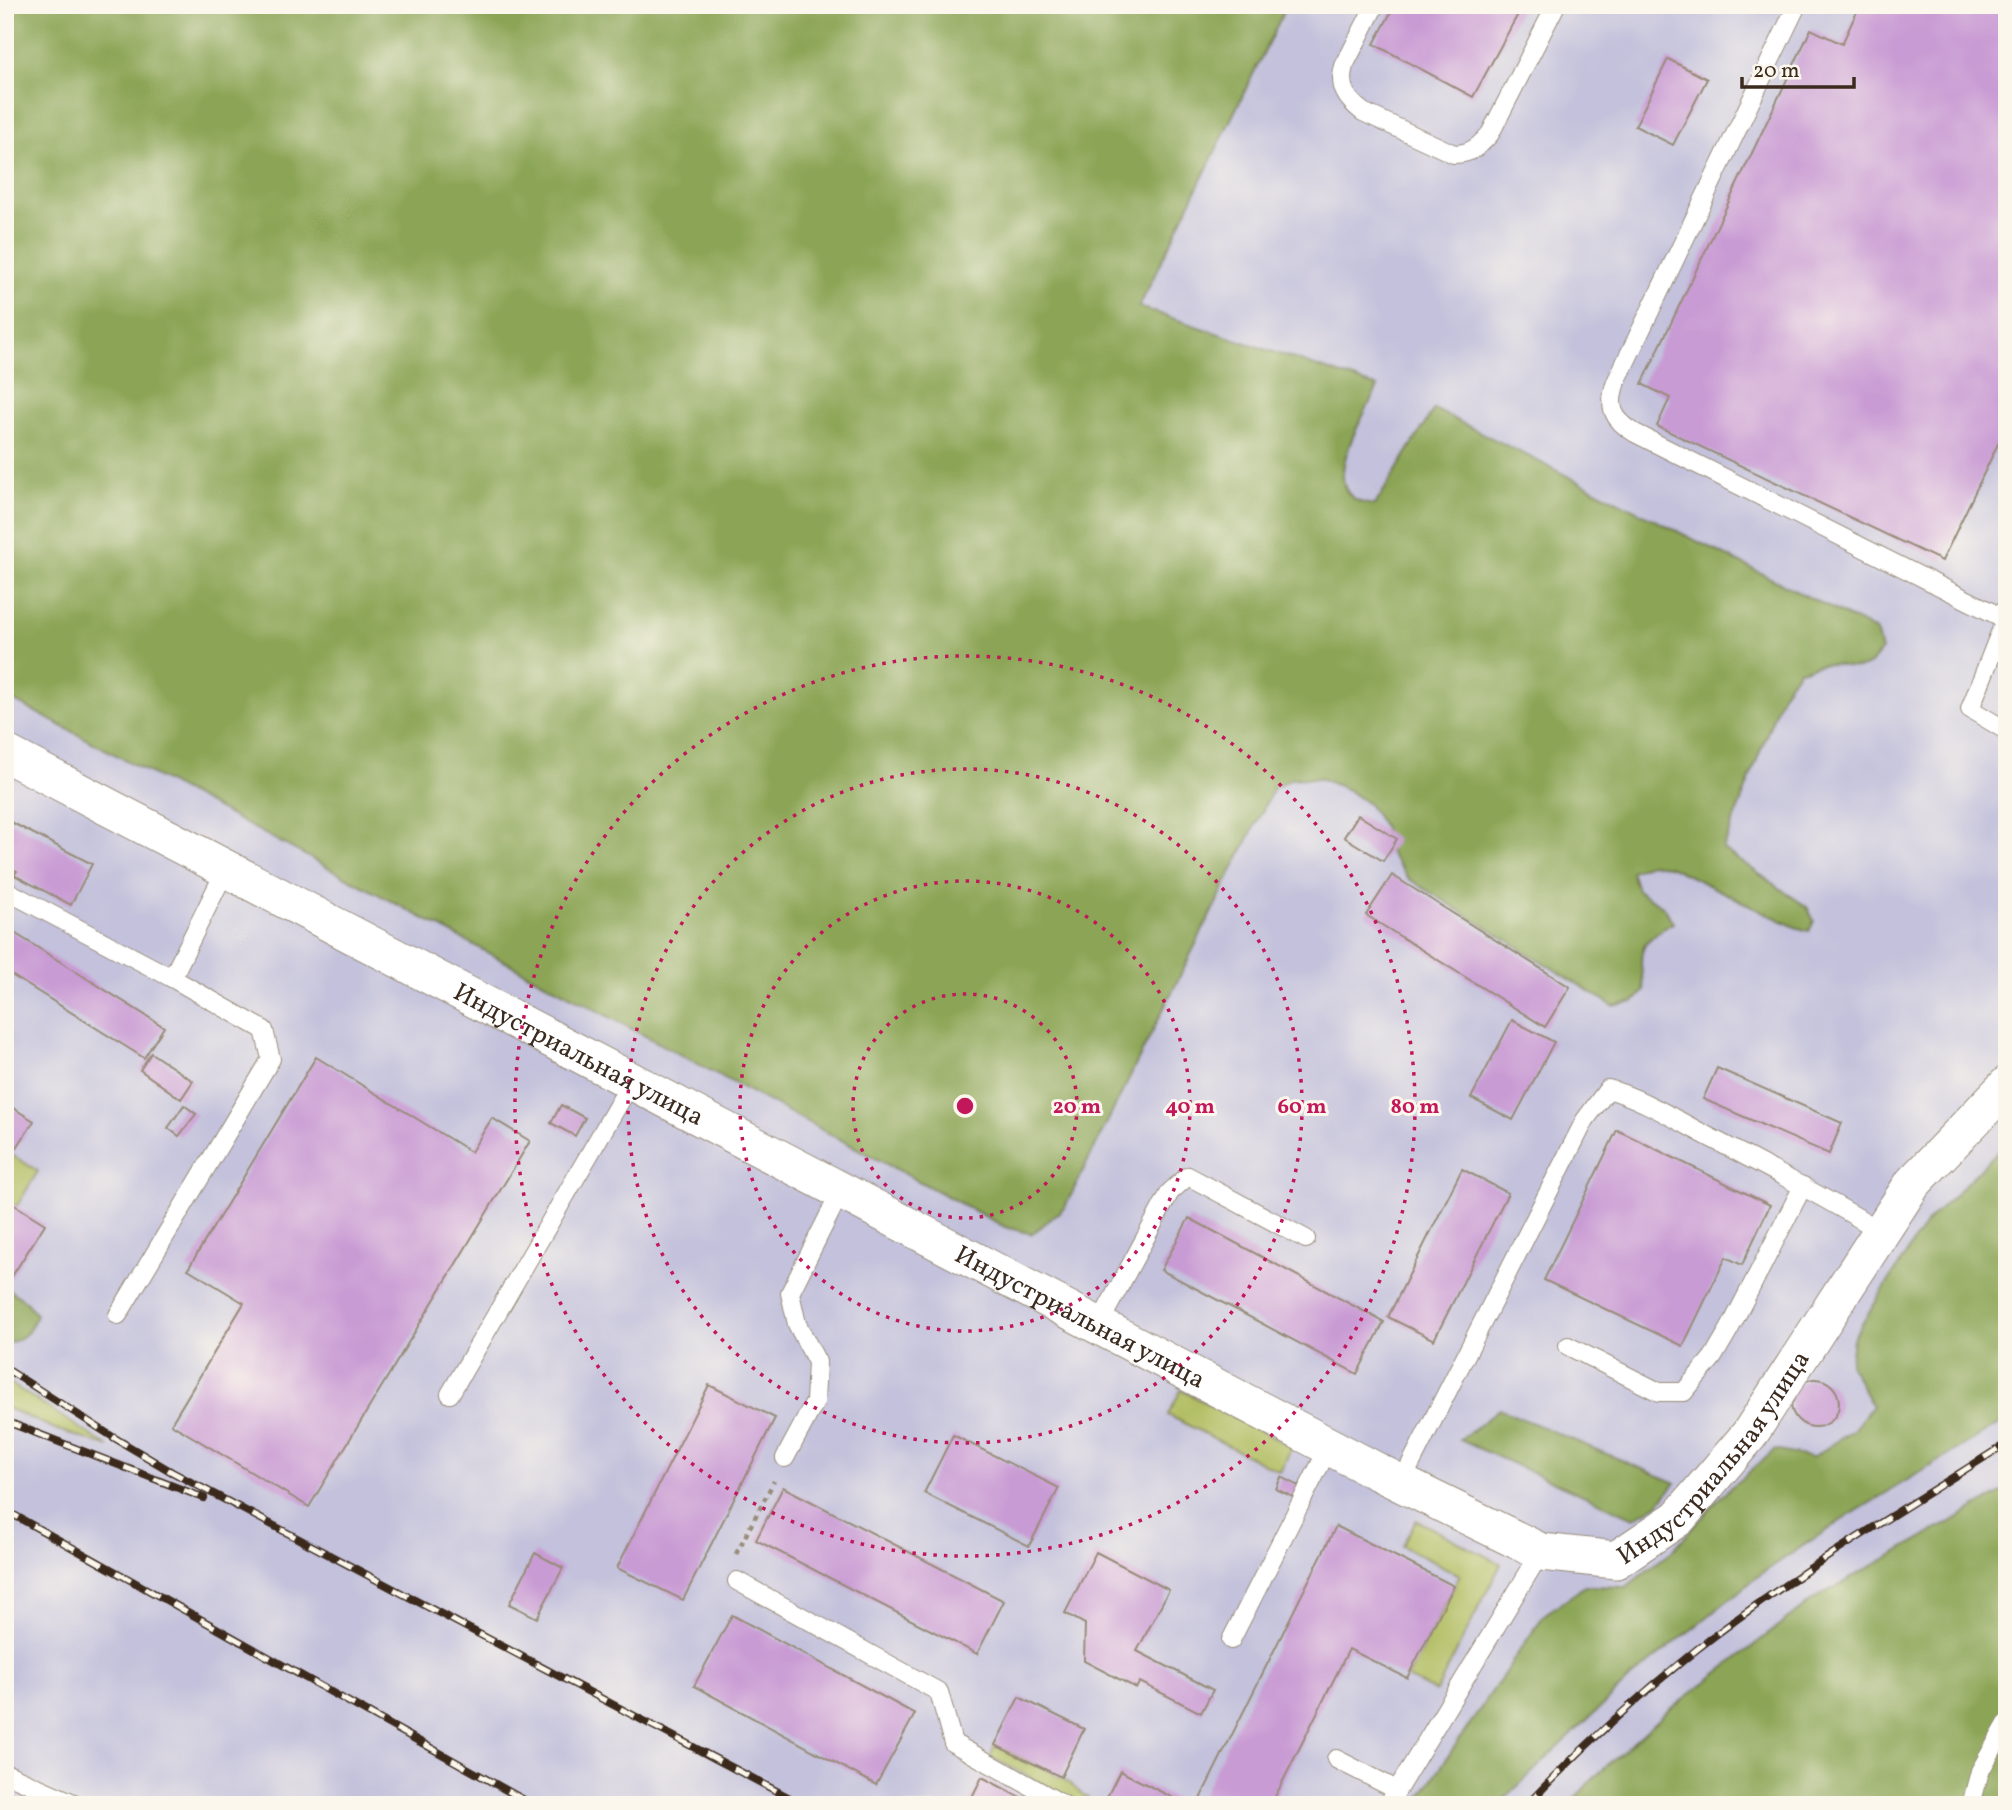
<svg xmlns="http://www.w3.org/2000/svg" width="2012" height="1810" viewBox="0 0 2012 1810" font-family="Vollkorn,serif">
  <rect width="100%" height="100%" fill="#fbf7ec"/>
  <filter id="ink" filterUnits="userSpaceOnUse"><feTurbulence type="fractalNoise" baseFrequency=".0143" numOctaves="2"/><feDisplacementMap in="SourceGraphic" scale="14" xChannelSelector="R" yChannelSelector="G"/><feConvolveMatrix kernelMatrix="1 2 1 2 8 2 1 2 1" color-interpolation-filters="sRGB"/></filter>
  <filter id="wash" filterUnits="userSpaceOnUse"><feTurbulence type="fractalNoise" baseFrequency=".00686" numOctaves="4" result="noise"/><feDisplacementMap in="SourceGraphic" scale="28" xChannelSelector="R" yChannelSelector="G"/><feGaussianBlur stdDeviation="1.57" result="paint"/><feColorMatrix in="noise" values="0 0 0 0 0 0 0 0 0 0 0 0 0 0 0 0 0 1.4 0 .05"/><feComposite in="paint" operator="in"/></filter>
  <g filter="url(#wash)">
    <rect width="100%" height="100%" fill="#f4edd7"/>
    <path fill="#c3c1db" d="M 5,5 L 2007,5 L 2007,1490 L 1814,1599 L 1667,1712 L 1596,1776 L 1568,1805 L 5,1805 Z"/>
    <g fill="#afbc5e" stroke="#75733e" stroke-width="2">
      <path d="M 5,1151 L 38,1171 L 17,1206 L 5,1199 Z"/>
      <path d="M 5,1380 L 109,1447 L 55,1429 L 5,1407 Z"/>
      <path d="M 1181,1390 L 1292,1447 L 1280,1472 L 1168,1415 Z"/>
      <path d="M 1416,1520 L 1501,1564 L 1436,1692 L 1407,1678 L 1460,1575 L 1402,1546 Z"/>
      <path d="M 995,1745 L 1061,1777 L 1096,1805 L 1069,1805 L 1052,1788 L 990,1757 Z"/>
    </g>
    <g fill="#8ba455" stroke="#63673a" stroke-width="2">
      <path d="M 5,5 L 1287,5 L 1139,307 L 1378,387 C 1363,418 1309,499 1375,505 L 1434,409 L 1876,631 L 1881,651 C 1863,679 1853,664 1827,664 C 1818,664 1808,668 1799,670 L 1782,694 L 1723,849 L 1807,907 L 1814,921 L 1809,931 L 1795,927 L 1669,866 L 1650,864 L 1631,871 L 1637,890 L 1664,907 L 1673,923 C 1636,944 1639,951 1644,991 L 1634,1002 L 1613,1006 L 1409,879 L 1387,849 L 1384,827 L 1368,804 L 1348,790 L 1322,779 L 1292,778 L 1274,787 L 1065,1207 L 1032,1234 L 1005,1227 L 5,696 Z"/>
      <path d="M 2007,1142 L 2007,1419 L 1842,1520 L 1761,1574 L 1632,1677 L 1498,1805 L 1415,1805 L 1544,1615 L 1585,1586 L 1626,1587 L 1672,1551 L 1724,1493 L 1775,1450 L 1812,1458 L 1853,1430 L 1872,1406 L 1850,1365 L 1853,1338 L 1925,1224 Z"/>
      <path d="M 5,1287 L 27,1302 L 36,1315 C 30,1333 24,1339 5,1344 Z"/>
      <path d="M 1499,1409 L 1676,1483 L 1658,1504 L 1634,1518 L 1460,1440 Z"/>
      <path d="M 2007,1490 L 2007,1805 L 1568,1805 L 1596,1776 L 1667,1712 L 1814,1599 Z"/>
    </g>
    <g id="blocks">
      <g fill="#c99bd4">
        <path d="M 1395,5 L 1523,5 L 1473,97 L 1374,44 Z"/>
        <path d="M 1860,5 L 2007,5 L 2007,425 L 1942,561 L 1657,426 L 1670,398 L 1642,384 L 1811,29 L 1842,44 Z"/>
        <path d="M 1668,59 L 1707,79 L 1673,145 L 1635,126 Z"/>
        <path d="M 1358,815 L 1397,839 L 1383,861 L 1344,837 Z"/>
        <path d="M 5,819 L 92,864 L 71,905 L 14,875 L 17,871 L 5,865 Z"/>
        <path d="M 1392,875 L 1570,987 L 1545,1027 L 1366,915 Z"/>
        <path d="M 5,927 L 164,1027 L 144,1058 L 5,971 Z"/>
        <path d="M 1512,1020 L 1554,1042 L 1513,1120 L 1471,1098 Z"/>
        <path d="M 151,1053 L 193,1081 L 181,1099 L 140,1070 Z"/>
        <path d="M 316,1057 L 471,1152 L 492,1118 L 530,1141 L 309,1507 L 171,1424 L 244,1303 L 188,1269 Z"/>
        <path d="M 1717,1068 L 1842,1123 L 1829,1154 L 1703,1099 Z"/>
        <path d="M 5,1103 L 34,1121 L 12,1155 L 5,1151 Z"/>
        <path d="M 184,1105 L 196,1114 L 179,1136 L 168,1128 Z"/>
        <path d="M 561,1105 L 585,1118 L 575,1136 L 551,1123 Z"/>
        <path d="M 1617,1130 L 1770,1205 L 1742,1265 L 1726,1257 L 1683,1346 L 1544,1280 Z"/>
        <path d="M 1462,1169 L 1508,1193 L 1434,1340 L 1388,1317 Z"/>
        <path d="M 5,1199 L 45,1224 L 9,1281 L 5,1279 Z"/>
        <path d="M 1189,1218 L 1384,1322 L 1357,1374 L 1161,1270 Z"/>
        <circle cx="1815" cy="1403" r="24"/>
        <path d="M 709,1385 L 775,1418 L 683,1600 L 617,1568 Z"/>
        <path d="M 953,1435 L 1059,1488 L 1029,1546 L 924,1493 Z"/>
        <path d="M 1281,1477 L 1301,1487 L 1295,1498 L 1276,1489 Z"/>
        <path d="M 783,1487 L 1004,1601 L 977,1654 L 756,1540 Z"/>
        <path d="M 1336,1526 L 1454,1586 L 1407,1678 L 1349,1649 L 1271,1805 L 1197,1805 Z"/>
        <path d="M 1096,1552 L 1169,1590 L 1137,1651 L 1213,1690 L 1201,1713 L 1140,1682 L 1136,1688 L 1084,1661 L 1085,1624 L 1065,1613 Z"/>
        <path d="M 535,1553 L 563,1568 L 537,1618 L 509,1604 Z"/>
        <path d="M 732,1615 L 915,1714 L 876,1785 L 694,1686 Z"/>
        <path d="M 1019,1697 L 1084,1729 L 1061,1777 L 995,1745 Z"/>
        <path d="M 1120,1771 L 1187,1805 L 1103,1805 Z"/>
        <path d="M 982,1777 L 1035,1805 L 968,1805 Z"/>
      </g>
    </g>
  </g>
  <g filter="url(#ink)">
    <use href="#blocks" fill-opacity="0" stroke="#988c7a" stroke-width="2"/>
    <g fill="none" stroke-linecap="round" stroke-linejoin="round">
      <g stroke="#988c7a" stroke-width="20">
        <g id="lane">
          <path d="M 1375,5 L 1344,66 C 1338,87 1346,99 1363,112 L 1454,154 C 1472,154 1479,146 1490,134 L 1556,5"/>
          <path d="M 1797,5 L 1616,382 C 1607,407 1613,420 1635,433 L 2005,619"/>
          <path d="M 2007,615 L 1970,709 L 2007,731"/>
          <path d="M 5,890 L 172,978 L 264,1030 L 271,1059 L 118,1315"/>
          <path d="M 172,978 L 226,869"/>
          <path d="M 1098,1326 L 1170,1192 L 1188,1176 L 1306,1239"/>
          <path d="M 1568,1346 L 1659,1392 L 1684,1392 L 1713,1357 L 1730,1328 L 1803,1186"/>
          <path d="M 450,1394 L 632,1081"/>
          <path d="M 785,1458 L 815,1402 L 817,1362 L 797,1324 L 790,1293 L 841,1191"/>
          <path d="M 1401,1483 L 1585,1120 L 1608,1089 C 1644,1099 1678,1121 1711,1138 C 1769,1168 1826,1198 1882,1232"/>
          <path d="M 737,1581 L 939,1692 L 953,1743 L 1064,1805"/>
          <path d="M 1231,1640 L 1329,1447"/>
          <path d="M 1336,1759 L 1397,1790"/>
          <path d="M 5,1773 L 78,1805"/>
          <path d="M 1388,1805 L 1541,1552"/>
          <path d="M 1971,1805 L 1980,1771 L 2007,1724"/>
        </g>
      </g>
      <g stroke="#988c7a" stroke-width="39">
        <g id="street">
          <path id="s1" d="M 5,753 L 1378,1472 L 1541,1552 L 1616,1560 L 1678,1518 L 1749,1435 L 1913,1183 L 2007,1085"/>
        </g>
      </g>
      <path stroke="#988c7a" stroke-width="4.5" stroke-dasharray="5 5" stroke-linecap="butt" d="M 736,1554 L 774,1481"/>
      <use href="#lane" stroke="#fff" stroke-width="18"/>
      <use href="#street" stroke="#fff" stroke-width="37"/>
      <g stroke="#3b2a1e" stroke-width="8">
        <g id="rail">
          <path d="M 5,1368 L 113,1437 L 172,1472 L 803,1805"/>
          <path d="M 5,1421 L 204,1498"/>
          <path d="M 5,1510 L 533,1805"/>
          <path d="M 1527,1805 C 1580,1749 1636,1698 1696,1650 C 1794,1573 1903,1510 2007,1443"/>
        </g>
      </g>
      <use href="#rail" stroke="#fbf7ec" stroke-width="5" stroke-dasharray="16" stroke-linecap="butt"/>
    </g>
  </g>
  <g fill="none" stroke="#c2185b" stroke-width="3.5" stroke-dasharray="3.5 7">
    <circle cx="965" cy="1106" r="112"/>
    <circle cx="965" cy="1106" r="225"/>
    <circle cx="965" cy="1106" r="337"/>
    <circle cx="965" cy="1106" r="450"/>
  </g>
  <g text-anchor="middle" stroke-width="6" stroke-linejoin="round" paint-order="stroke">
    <g font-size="26" fill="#3b2a1e" stroke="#fbf7ec">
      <text dy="9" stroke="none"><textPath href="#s1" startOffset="648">Индустриальная улица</textPath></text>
      <text dy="9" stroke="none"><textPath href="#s1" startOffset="1214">Индустриальная улица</textPath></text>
      <text dy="9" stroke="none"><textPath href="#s1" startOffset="1950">Индустриальная улица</textPath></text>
    </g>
  </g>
  <circle cx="965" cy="1106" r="10" fill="#c2185b" stroke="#fbf7ec" stroke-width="3.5"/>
  <g font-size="21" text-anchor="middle" font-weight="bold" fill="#c2185b" stroke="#fbf7ec" stroke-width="6" stroke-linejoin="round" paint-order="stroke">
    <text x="1077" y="1113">20 m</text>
    <text x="1190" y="1113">40 m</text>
    <text x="1302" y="1113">60 m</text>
    <text x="1415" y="1113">80 m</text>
  </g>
  <rect width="2012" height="1810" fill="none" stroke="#fbf7ec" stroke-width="28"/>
  <path d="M1742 77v10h112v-10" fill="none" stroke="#3b2a1e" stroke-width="3.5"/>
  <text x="1753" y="77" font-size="21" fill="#3b2a1e" stroke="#fbf7ec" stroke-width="5" paint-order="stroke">20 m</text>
</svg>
